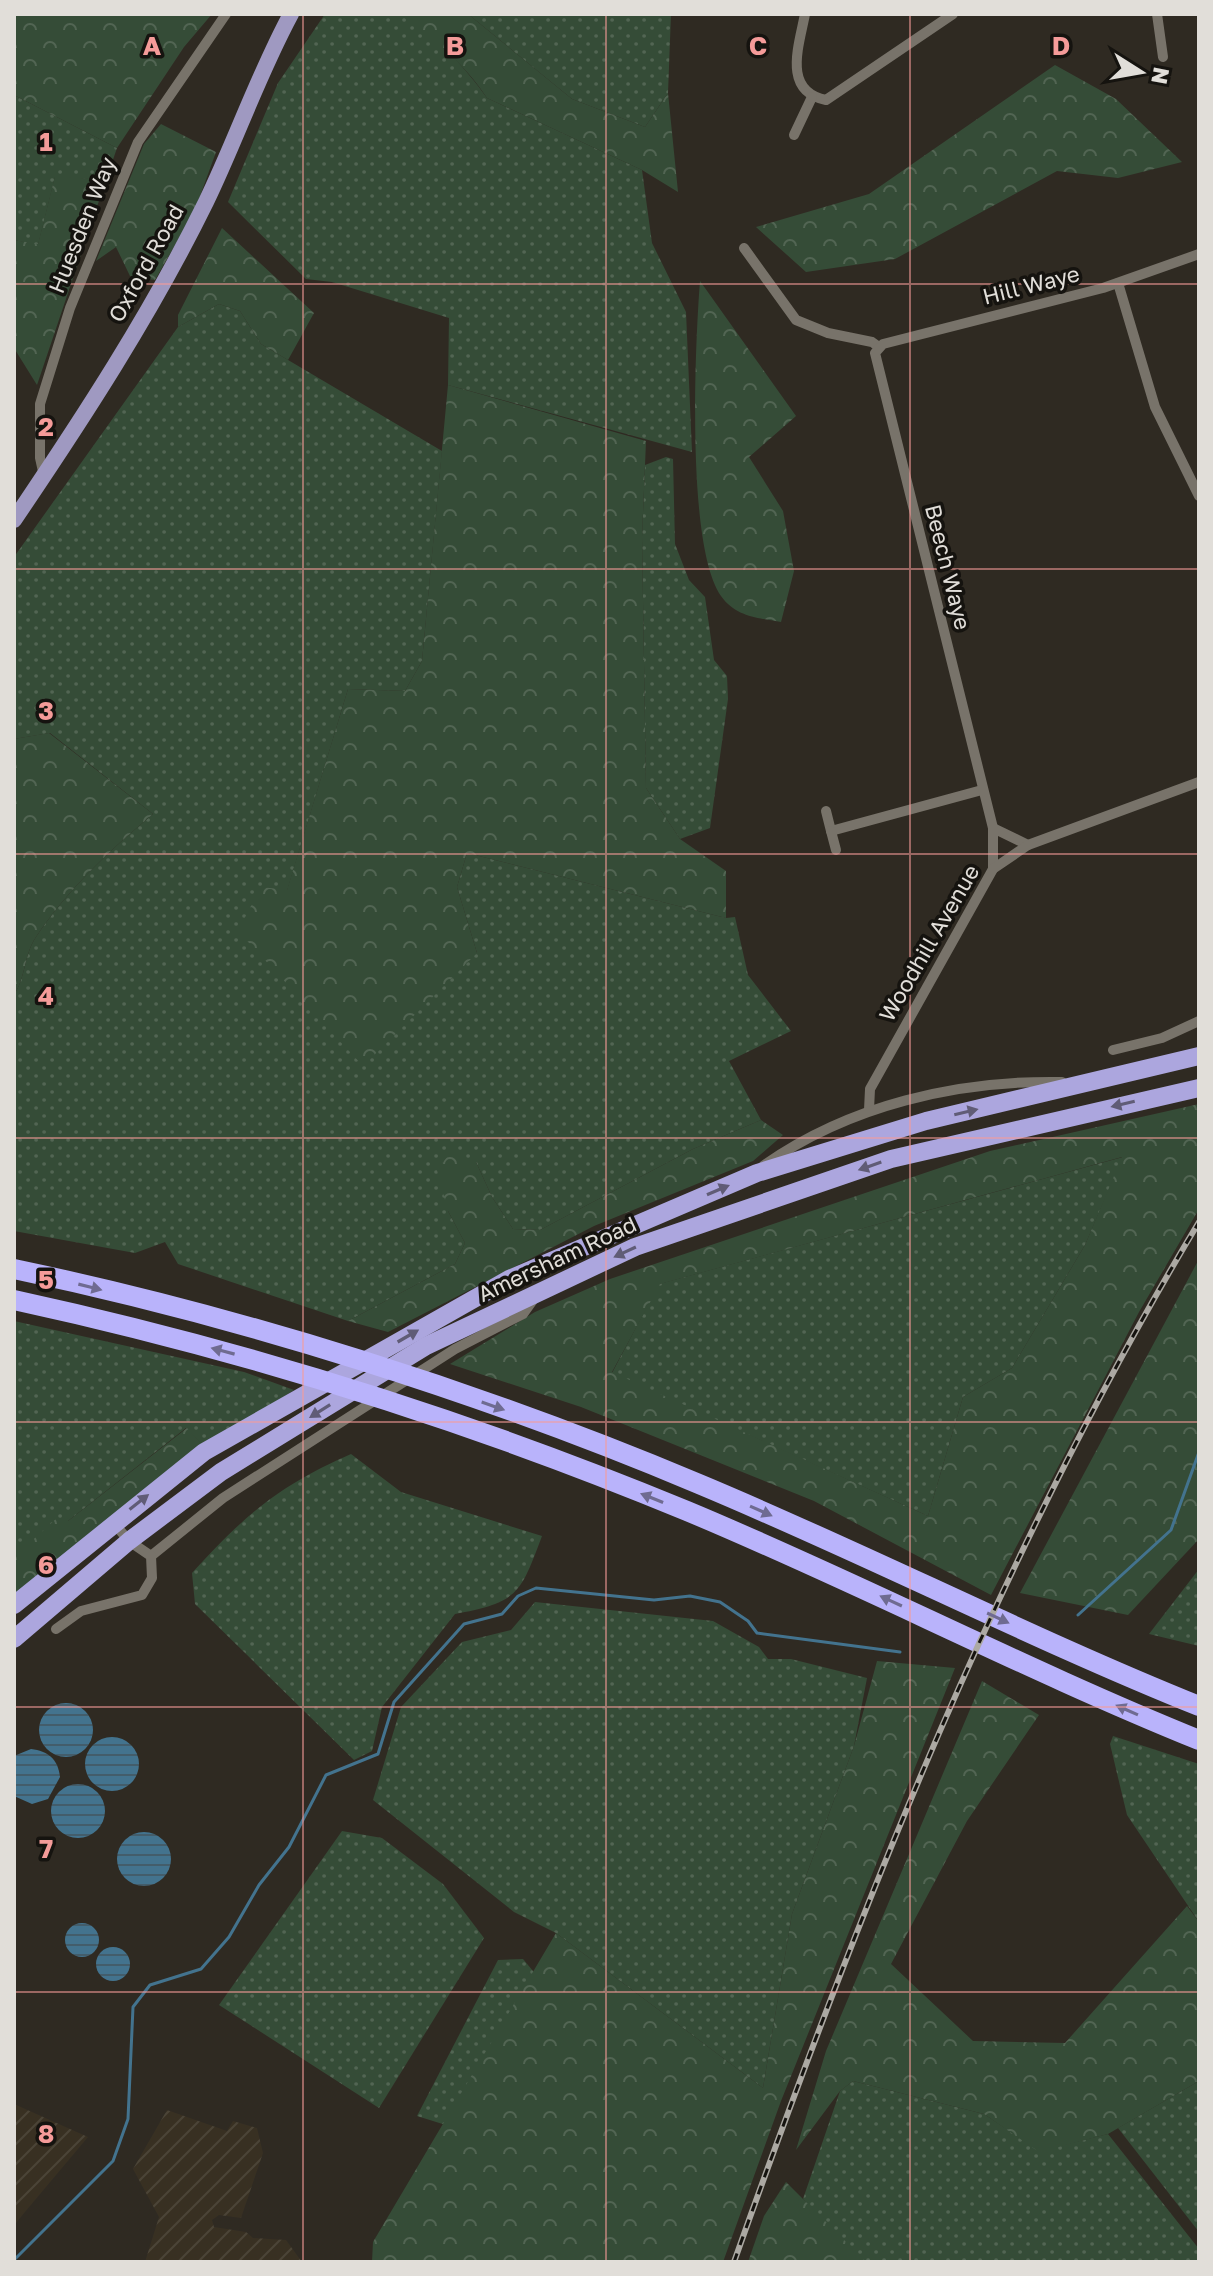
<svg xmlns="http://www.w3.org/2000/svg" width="1213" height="2276" viewBox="0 0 1213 2276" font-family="'Golos Text',sans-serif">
  <defs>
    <pattern id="industrial-furrows" width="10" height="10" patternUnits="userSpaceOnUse" patternTransform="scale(2)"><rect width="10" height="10" fill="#383022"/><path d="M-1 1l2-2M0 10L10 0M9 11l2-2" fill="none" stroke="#4b4437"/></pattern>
    <pattern id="grass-dots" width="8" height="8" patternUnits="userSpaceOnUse" patternTransform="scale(2)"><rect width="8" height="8" fill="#354c37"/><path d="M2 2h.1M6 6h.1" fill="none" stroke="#526553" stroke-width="1.8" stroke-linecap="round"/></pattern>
    <pattern id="forest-crowns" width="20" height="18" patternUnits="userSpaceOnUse" patternTransform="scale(2)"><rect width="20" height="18" fill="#354c37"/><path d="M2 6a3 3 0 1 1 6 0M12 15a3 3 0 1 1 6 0" fill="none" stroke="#526553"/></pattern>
    <pattern id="water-rules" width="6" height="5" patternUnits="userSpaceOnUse" patternTransform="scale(2)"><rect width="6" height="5" fill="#43738e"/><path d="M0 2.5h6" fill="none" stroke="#435d6b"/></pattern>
  </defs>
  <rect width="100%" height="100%" fill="#2f2a22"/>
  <g fill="url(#industrial-furrows)">
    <path d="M 14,2104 L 88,2137 L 14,2225 Z"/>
    <path d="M 167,2110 L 227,2131 L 233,2121 L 257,2128 L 263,2153 L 241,2218 L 219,2215 L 212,2220 L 214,2227 L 246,2232 L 253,2238 L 286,2240 L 302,2262 L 145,2262 L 159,2217 L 133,2169 Z"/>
  </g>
  <g fill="url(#grass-dots)">
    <path d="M 325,14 C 343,14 386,9 401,15 C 430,28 469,72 487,98 L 642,170 L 652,243 L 686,312 L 692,452 L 448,385 L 449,318 L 332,282 L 306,279 L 228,202 L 278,83 Z"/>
    <path d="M 468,14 L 671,14 L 668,93 L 645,127 L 572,99 Z"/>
    <path d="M 14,95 L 117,148 L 106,180 L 55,177 L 38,245 L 14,240 Z"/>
    <path d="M 219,304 L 240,311 L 261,344 L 442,451 L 422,661 L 405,691 L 348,689 L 287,891 L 477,953 L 457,887 L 467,853 L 726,918 L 735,917 L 748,975 L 791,1031 L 729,1061 L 761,1120 L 693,1149 L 540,1230 L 513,1229 L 492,1197 L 476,1162 L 448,1211 L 465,1243 L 455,1264 L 348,1321 L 178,1264 L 165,1242 L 135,1253 L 14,1231 L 14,995 C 26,977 24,954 36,937 C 68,889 109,851 153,814 L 50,733 L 14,739 L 14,557 L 178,327 Z"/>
    <path d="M 666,457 L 673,459 L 675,544 L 689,580 L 705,597 L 714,660 L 727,676 L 728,699 L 710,828 L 680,839 L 646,788 L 642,537 L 645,465 Z"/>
    <path d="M 1123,1157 L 1085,1245 L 1012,1368 L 963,1397 L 928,1516 L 612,1373 L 659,1284 Z"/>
    <path d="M 14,1321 L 244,1372 L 294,1390 L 206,1448 L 186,1428 L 68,1521 L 14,1557 Z"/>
    <path d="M 351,1454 L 401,1492 L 542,1536 C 520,1595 518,1602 455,1614 L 382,1707 L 372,1751 L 354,1760 L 195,1604 L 192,1573 C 245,1515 278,1486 351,1454 Z"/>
    <path d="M 1199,1569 L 1199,1646 L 1149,1634 Z"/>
    <path d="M 535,1602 L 713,1621 L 759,1647 L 768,1659 L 791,1659 L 867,1678 L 854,1746 L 792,1914 L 763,2088 L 556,1933 L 514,1912 L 373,1800 L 401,1707 L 462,1642 L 511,1630 Z"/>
    <path d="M 1113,1736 L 1199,1764 L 1199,1922 L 1127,1815 L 1110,1744 Z"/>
    <path d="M 342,1831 L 382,1838 L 443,1884 L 484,1938 L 379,2108 L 219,2005 Z"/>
    <path d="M 523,1959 L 538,1977 L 449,2126 L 417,2116 L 498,1960 Z"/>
    <path d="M 853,2081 L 984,2114 L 1039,2151 L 1108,2134 L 1199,2249 L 1199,2262 L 800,2262 L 810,2207 L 803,2199 L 840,2091 Z"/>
    <path d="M 1199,2081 L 1199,2232 L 1118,2128 Z"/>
  </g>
  <g fill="url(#forest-crowns)" fill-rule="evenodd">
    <path d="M 14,14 L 212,14 L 184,47 L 117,148 L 14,95 Z"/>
    <path d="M 399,14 L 468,14 L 572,99 L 645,127 L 668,93 L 678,192 L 642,170 L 487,98 C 465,64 432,37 399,14 Z"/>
    <path d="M 1055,65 L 1116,99 L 1182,162 L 1118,178 L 1057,171 L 895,259 L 806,272 L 756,227 L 869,194 Z"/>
    <path d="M 161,124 L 216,152 L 195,210 L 155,280 L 130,276 L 116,247 L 96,261 L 144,144 Z"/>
    <path d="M 55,176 L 106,180 L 37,385 L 14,348 L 14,240 L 38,244 Z"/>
    <path d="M 222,228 L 314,313 L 288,360 L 261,344 L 240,311 L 219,304 L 178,327 L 178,315 Z"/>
    <path d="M 700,281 L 796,416 L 749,457 L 783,511 L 794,571 L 781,622 C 758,618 736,617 721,596 C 686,546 695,346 700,281 Z"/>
    <path d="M 448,385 L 646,441 L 642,537 L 646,788 L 680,839 L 726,871 L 726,918 L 467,853 L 457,887 L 477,953 L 363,1066 L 238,931 L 261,887 L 287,890 L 348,689 L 405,691 L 422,661 Z"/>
    <path d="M 49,733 L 153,814 C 109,851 68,889 36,937 C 24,954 26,977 14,995 L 14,739 Z"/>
    <path d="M 1199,1104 L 1199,1209 L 1139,1312 L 991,1595 L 814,1501 L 581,1407 L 450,1364 L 535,1312 L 610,1279 L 990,1151 ZM 1122,1157 L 1085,1245 L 1012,1368 L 963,1397 L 928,1516 L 612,1372 L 660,1284 Z"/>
    <path d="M 761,1120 L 783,1135 L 753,1161 L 594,1226 L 388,1332 L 348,1321 L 455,1264 L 465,1243 L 448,1211 L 437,1170 L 451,1152 L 476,1162 L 492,1197 L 513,1229 L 540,1230 L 693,1149 Z"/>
    <path d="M 1199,1259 L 1199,1539 L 1128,1615 L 1020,1593 Z"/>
    <path d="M 187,1428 L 206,1448 L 96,1528 L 14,1596 L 14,1557 L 57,1518 L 68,1521 Z"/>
    <path d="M 877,1661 L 955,1668 L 781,2101 L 723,2262 L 372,2262 L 373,2242 L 556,1933 L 763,2088 L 792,1914 L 854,1746 Z"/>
    <path d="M 982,1681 L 1039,1715 L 967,1821 L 891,1964 L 973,2041 L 1065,2043 L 1187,1906 L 1199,1922 L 1199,2081 L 1108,2134 L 1039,2152 L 984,2114 L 853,2081 L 840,2091 L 796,2150 L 826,2051 Z"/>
    <path d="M 786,2182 L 866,2262 L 748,2262 L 764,2216 Z"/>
  </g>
  <g fill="url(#water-rules)">
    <circle cx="66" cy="1730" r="27"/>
    <circle cx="112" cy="1764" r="27"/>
    <path d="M 31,1749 C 48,1751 58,1759 60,1777 L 48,1799 L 32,1804 L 14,1796 L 14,1756 Z"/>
    <circle cx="78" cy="1811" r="27"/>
    <circle cx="144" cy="1859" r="27"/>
    <circle cx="82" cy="1940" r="17"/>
    <circle cx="113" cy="1964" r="17"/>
  </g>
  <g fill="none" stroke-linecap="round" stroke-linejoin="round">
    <g stroke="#43738e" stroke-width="3">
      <path d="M 1078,1615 L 1171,1530 L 1199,1452"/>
      <path d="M 14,2260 L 113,2161 L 128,2119 L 133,2007 L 150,1985 L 201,1969 L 229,1937 L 259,1885 L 289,1847 L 326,1775 L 378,1754 L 394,1702 L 464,1624 L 502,1614 L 518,1596 L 536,1588 L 654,1600 L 690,1596 L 720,1602 L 748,1621 L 757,1633 L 900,1652"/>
    </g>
    <g stroke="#78736a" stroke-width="10">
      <path d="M 805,14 C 799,46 782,91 826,100 L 953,14"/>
      <path d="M 1157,14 L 1163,57"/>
      <path d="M 794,135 L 812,97"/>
      <path d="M 744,248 L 796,320 L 828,333 L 872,342 L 879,347"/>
      <path d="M 1118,283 L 1155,407 L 1199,496"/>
      <path d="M 44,476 L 40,458 L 40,404 L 70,308 L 138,142 L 226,14"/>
      <path d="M 826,811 L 831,831 L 982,790"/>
      <path d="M 993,828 L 1028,845"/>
      <path d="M 831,831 L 836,850"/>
      <path d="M 993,869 L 993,828 L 875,353 L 883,344 L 1103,288 L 1199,254"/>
      <path d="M 1113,1050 L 1162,1038 L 1199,1021"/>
      <path d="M 869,1110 L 870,1089 L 993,869 L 1028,845 L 1199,782"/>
      <path d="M 763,1166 C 849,1105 958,1080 1062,1082"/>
      <path d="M 151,1556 L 223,1498 L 455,1349 L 523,1314 L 533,1300"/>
      <path d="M 56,1629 L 81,1611 L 142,1595 L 152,1578 L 151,1556 L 129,1541 L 113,1522"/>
    </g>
    <path stroke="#9f99c1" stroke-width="16" d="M 14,520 C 83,418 151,314 206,202 C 236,140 258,75 291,14"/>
    <g stroke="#aca6de" stroke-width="18">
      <path d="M 14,1605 L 204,1452 L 509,1279 L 757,1173 L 926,1121 L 1199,1056"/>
      <path d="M 14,1639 L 129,1541 L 221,1472 L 426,1346 L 635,1247 L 891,1159 L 1199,1088"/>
    </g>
    <g stroke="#b9b3fb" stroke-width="20">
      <path d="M 14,1269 C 243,1317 483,1393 699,1484 C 867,1554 1030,1638 1199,1706"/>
      <path d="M 14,1300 C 244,1350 470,1421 687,1511 C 860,1583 1026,1670 1199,1740"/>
    </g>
    <g stroke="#aca9a3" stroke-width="6">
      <path id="rail" d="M 734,2262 C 861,1904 1002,1549 1199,1222"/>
    </g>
    <use href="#rail" stroke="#15130f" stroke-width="3" stroke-dasharray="9" stroke-linecap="butt"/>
  </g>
  <defs><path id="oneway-solid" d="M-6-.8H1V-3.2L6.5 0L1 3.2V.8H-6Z" transform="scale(2)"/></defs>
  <g fill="#605c76">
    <use href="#oneway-solid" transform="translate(1123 1104) rotate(167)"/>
    <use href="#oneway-solid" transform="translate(966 1112) rotate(-13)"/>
    <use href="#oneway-solid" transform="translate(870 1166) rotate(161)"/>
    <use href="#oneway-solid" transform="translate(718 1190) rotate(-23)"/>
    <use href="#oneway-solid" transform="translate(625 1252) rotate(155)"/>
    <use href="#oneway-solid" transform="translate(408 1336) rotate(-30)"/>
    <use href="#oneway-solid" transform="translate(320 1411) rotate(148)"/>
    <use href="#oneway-solid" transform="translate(139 1502) rotate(-38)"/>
  </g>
  <g fill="#6f6b91">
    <use href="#oneway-solid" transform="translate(90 1287) rotate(14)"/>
    <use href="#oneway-solid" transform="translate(223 1351) rotate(-165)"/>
    <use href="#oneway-solid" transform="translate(493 1406) rotate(19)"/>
    <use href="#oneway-solid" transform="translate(652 1498) rotate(-158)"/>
    <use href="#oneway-solid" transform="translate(761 1511) rotate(24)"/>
    <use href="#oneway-solid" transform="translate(891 1601) rotate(-155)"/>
    <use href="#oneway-solid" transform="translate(998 1618) rotate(25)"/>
    <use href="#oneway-solid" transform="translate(1127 1710) rotate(-156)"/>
  </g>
  <path fill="none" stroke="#f59b99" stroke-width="2" stroke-opacity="0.55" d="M 303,14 L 303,2262M 606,14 L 606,2262M 910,14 L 910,2262M 14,284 L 1199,284M 14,569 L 1199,569M 14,854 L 1199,854M 14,1138 L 1199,1138M 14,1422 L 1199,1422M 14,1707 L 1199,1707M 14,1992 L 1199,1992"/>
  <g text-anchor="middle" stroke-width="7" stroke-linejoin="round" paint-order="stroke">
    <g font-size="22" fill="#e1ded9" stroke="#15130f">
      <text transform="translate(82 225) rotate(-68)" y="8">Huesden Way</text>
      <text transform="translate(146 263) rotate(-61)" y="8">Oxford Road</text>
      <text transform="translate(1031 285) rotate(-14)" y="8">Hill Waye</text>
      <text transform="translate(948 567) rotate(76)" y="8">Beech Waye</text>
      <text transform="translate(929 943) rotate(-60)" y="8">Woodhill Avenue</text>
      <text transform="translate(557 1259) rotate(-25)" y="8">Amersham Road</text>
    </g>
  </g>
  <g font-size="26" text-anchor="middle" font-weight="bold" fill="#f59b99" stroke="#15130f" stroke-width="7" stroke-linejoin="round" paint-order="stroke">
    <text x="152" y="55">A</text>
    <text x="455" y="55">B</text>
    <text x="758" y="55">C</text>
    <text x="1061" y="55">D</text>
    <text x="46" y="151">1</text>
    <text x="46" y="436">2</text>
    <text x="46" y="720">3</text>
    <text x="46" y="1005">4</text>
    <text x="46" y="1289">5</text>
    <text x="46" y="1574">6</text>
    <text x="46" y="1858">7</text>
    <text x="46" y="2143">8</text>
  </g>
  <rect width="1213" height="2276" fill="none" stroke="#e1ded9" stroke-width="32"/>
  <g transform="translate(1141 72) rotate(101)" stroke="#15130f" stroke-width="6" paint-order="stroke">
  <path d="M0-6L14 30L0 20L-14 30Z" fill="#e1ded9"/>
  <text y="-12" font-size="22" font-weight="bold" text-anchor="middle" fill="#e1ded9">N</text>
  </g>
</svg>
